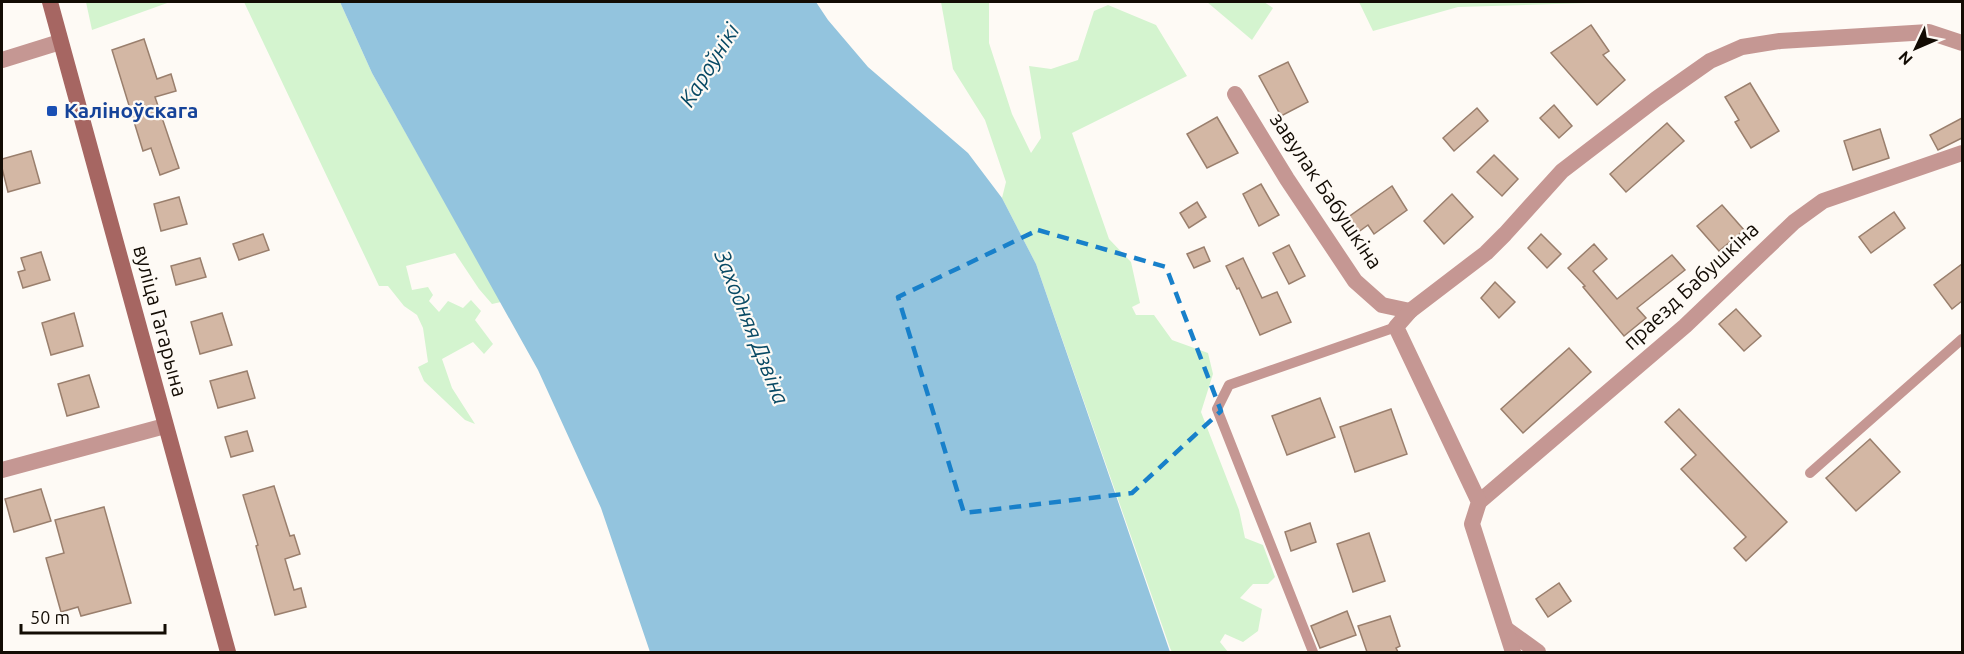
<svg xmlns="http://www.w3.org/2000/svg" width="1964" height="654" viewBox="0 0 1964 654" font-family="Ubuntu,sans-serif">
  <rect width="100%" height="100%" fill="#fefaf5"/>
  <g fill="#d4f4cf">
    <path d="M 86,2 L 170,2 L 92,30 Z"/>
    <path d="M 244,2 L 340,2 L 372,73 L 501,302 L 492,304 L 479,289 L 455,253 L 406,266 L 412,290 L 428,287 L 433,295 L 429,301 L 439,312 L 448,301 L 463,308 L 471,300 L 481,311 L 475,320 L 493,344 L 484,354 L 473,342 L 442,359 L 452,388 L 475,424 L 465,420 L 424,381 L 418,367 L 428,362 L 423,328 L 417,315 L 404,306 L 388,286 L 379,286 Z"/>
    <path d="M 941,2 L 989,2 L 989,43 L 1012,114 L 1031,153 L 1041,138 L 1029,66 L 1051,69 L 1078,60 L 1094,11 L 1108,5 L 1156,25 L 1187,76 L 1072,133 L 1109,239 L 1131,262 L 1140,303 L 1132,307 L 1136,315 L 1154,315 L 1172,340 L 1208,353 L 1213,374 L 1201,412 L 1239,510 L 1245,538 L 1263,545 L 1275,577 L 1268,584 L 1253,584 L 1240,598 L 1262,609 L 1258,631 L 1243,642 L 1225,634 L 1220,642 L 1228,652 L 1172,652 L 1170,648 L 1036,264 L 1002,198 L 1006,182 L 985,120 L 953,69 Z"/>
    <path d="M 1207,2 L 1264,2 L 1273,8 L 1252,40 Z"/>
    <path d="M 1359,2 L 1619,2 L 1458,7 L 1373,31 Z"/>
  </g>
  <path fill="#93c4de" d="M 340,2 L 816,2 L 828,20 L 868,67 L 968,153 L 1002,198 L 1036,264 L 1170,652 L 650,652 L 601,508 L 538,370 L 372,73 Z"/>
  <g fill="#d3b7a4" stroke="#9a7f6d" stroke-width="1.5">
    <path d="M 1591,25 L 1609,51 L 1603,55 L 1625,80 L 1597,105 L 1551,53 Z"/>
    <path d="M 144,39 L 157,79 L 171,74 L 176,91 L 155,97 L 179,168 L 160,175 L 151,148 L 143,151 L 112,50 Z"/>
    <path d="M 1288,62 L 1308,102 L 1281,116 L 1259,76 Z"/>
    <path d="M 1750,83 L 1779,131 L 1751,148 L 1735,122 L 1739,120 L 1725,97 Z"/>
    <path d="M 1554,105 L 1572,126 L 1559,138 L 1540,118 Z"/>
    <path d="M 1477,108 L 1488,121 L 1454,151 L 1443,138 Z"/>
    <path d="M 1217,117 L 1238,153 L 1207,168 L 1187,134 Z"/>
    <path d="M 1962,118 L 1962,138 L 1938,150 L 1930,135 Z"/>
    <path d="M 1667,123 L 1684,141 L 1626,192 L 1610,174 Z"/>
    <path d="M 1880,129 L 1889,158 L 1853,170 L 1844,141 Z"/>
    <path d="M 31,151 L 40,183 L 8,192 L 2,168 L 2,159 Z"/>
    <path d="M 1494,155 L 1518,179 L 1502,196 L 1477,172 Z"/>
    <path d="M 1261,184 L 1279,215 L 1259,226 L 1243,194 Z"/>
    <path d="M 1392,186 L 1407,210 L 1374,234 L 1368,225 L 1357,233 L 1347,218 Z"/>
    <path d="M 1452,194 L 1473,217 L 1444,244 L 1424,221 Z"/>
    <path d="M 179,197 L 187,224 L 161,231 L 154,204 Z"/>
    <path d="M 1197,202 L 1206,217 L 1189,228 L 1180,213 Z"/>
    <path d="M 1722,205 L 1744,230 L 1719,251 L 1697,226 Z"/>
    <path d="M 1894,212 L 1905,228 L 1871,253 L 1859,237 Z"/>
    <path d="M 263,234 L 269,250 L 239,260 L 233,244 Z"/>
    <path d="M 1541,234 L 1561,254 L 1547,268 L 1528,248 Z"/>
    <path d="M 1594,244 L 1607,259 L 1593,271 L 1617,299 L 1672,255 L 1685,270 L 1637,308 L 1646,318 L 1624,336 L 1583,287 L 1585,286 L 1568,268 Z"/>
    <path d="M 1289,245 L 1305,276 L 1289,284 L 1273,253 Z"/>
    <path d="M 1204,247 L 1210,261 L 1194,268 L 1187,254 Z"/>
    <path d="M 41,252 L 50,280 L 23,288 L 18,272 L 25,270 L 21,258 Z"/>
    <path d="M 200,258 L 206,277 L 176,285 L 171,266 Z"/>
    <path d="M 1243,258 L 1262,298 L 1277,292 L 1291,322 L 1260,335 L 1239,288 L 1237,289 L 1226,266 Z"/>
    <path d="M 1962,264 L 1962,301 L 1952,309 L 1934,285 Z"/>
    <path d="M 1495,282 L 1515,302 L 1499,318 L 1481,298 Z"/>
    <path d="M 1736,309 L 1761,336 L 1744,351 L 1719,324 Z"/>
    <path d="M 74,313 L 83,346 L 51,355 L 42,323 Z"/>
    <path d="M 222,313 L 232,345 L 200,354 L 191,322 Z"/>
    <path d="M 1569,348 L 1591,372 L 1523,433 L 1501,409 Z"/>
    <path d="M 247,371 L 255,398 L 218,408 L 210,381 Z"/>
    <path d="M 89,375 L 99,407 L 67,416 L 58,384 Z"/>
    <path d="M 1320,398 L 1335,437 L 1287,455 L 1272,416 Z"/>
    <path d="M 1391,409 L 1407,454 L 1355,472 L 1340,427 Z"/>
    <path d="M 1679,409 L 1787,522 L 1746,561 L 1734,548 L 1746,537 L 1681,469 L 1696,455 L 1665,422 Z"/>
    <path d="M 247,431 L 253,451 L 231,457 L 225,437 Z"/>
    <path d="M 1870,439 L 1900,472 L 1856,511 L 1826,478 Z"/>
    <path d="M 274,486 L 290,536 L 294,535 L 300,554 L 285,559 L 294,590 L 301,588 L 306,607 L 275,615 L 256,546 L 258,545 L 243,495 Z"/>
    <path d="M 41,489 L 51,521 L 14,532 L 5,499 Z"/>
    <path d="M 104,507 L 131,603 L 81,616 L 78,607 L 61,612 L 46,558 L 64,553 L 55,520 Z"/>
    <path d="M 1310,523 L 1316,542 L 1291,551 L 1285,532 Z"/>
    <path d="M 1369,533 L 1385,581 L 1353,592 L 1337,544 Z"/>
    <path d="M 1559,583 L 1571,601 L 1548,617 L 1536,599 Z"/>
    <path d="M 1347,611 L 1356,635 L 1320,648 L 1311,626 Z"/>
    <path d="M 1390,616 L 1400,646 L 1396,648 L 1398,652 L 1367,652 L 1358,626 Z"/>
  </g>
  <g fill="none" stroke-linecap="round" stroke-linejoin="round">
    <g stroke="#c59793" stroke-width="10">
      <path d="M 1810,473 L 1962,339"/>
      <path d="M 1313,652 L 1217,409 L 1229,385 L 1396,327"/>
    </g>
    <g stroke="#c59793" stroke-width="16">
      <path d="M 2,60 L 60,42"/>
      <path d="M 1235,94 L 1287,179 L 1355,281 L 1382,305 L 1410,311"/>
      <path d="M 2,470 L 165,426"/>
      <path d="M 1479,502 L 1685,326 L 1794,222 L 1823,201 L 1962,153"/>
      <path d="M 1506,629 L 1538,652"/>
      <path d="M 1513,652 L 1472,524 L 1479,502 L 1396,327 L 1410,311 L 1486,253 L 1505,234 L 1562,171 L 1656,99 L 1710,61 L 1742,47 L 1780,41 L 1929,32 L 1962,43"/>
    </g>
    <path stroke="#a66662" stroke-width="16" d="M 50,2 L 228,652"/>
  </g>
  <path fill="none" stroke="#1880ca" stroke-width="4.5" stroke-dasharray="12 8" stroke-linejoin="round" d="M 1038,230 L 1166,267 L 1221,411 L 1132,493 L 964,513 L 898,297 Z"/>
  <rect fill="#1a4fb4" stroke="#fefaf5" stroke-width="2" x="46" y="105" width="12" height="12" rx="3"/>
  <g text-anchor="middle" stroke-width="4.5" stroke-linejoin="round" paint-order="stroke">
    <g font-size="21" font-weight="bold" fill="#164399" stroke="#fefaf5" text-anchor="start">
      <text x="64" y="118">Каліноўскага</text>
    </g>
    <g font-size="21" fill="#130c04" stroke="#fefaf5">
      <text transform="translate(1326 191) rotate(56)" y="7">завулак Бабушкіна</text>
      <text transform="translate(1691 286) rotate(-43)" y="7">праезд Бабушкіна</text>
      <text transform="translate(160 321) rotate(75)" y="7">вуліца Гагарына</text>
    </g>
    <g font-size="22" font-style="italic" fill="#084964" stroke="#fefaf5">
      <text transform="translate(709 65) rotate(-58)" y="8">Кароўнікі</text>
      <text transform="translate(752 327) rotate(68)" y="8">Заходняя Дзвіна</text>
    </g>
  </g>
  <rect width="1964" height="654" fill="none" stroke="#130c04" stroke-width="6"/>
  <g transform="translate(1916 48) rotate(226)" stroke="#fefaf5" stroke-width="4.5" paint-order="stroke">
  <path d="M0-4.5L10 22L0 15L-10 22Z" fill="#130c04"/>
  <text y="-9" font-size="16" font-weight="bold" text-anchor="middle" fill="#130c04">N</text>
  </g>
  <path d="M21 624v9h144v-9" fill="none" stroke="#130c04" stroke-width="3"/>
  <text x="30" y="624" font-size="18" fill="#130c04" stroke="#fefaf5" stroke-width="4.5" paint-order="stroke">50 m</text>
</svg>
